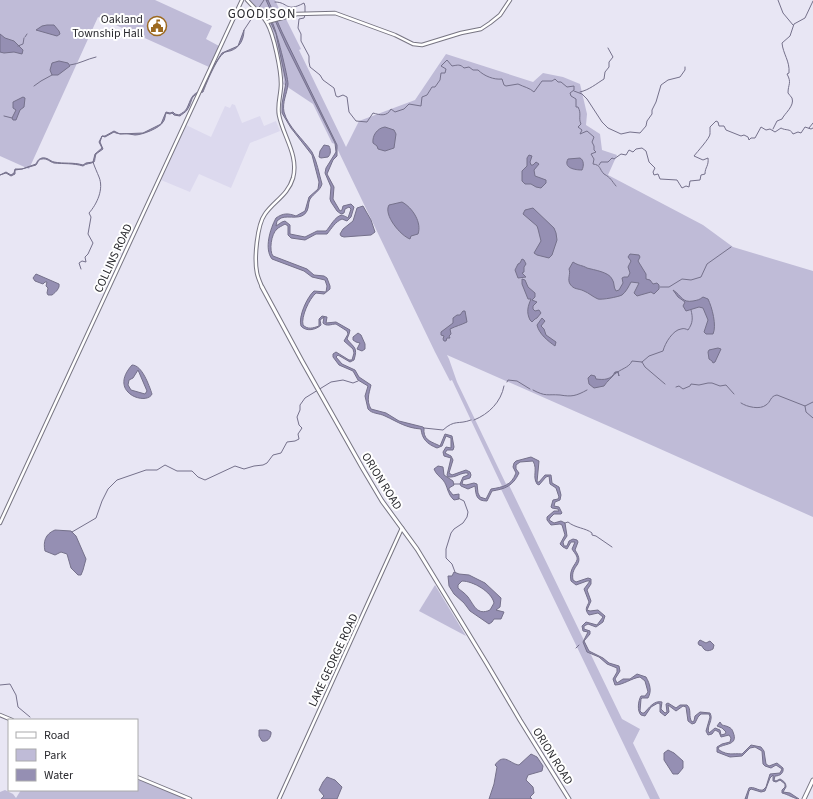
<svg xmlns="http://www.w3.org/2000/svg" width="813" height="799" viewBox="0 0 813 799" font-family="'Source Sans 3',sans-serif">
  <rect width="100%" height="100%" fill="#e8e6f4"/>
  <path fill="#dcd9ee" d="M 232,104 L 235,105 L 242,123 L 260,116 L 264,126 L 276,121 L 280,131 L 250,143 L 231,188 L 199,174 L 190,192 L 161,180 L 186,125 L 211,137 L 225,106 L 230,108 Z"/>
  <g fill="#bfbbd7">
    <path d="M 0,0 L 155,0 L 212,26 L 206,39 L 219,46 L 209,67 L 98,17 L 29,169 L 0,156 Z"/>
    <path d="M 249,0 L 275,0 L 284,19 L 286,19 L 301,49 L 299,50 L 346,147 L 359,121 L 415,100 L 446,54 L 533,82 L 543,73 L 563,77 L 580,84 L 587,114 L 586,125 L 600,134 L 602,150 L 617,155 L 608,175 L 703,225 L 733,247 L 813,271 L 813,517 L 640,440 L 447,355 L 449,359 L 457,382 L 506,484 L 508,483 L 622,719 L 640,729 L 633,743 L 660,799 L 650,799 L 500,487 L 502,486 L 452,380 L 450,381 L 435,352 L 335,144 L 332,143 L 313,104 L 283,84 L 284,80 L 274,35 L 269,23 L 273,22 L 271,18 L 267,19 Z"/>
    <path d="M 435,585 L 466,636 L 419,611 Z"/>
    <path d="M 137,778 L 185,799 L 0,799 L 0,792 L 5,790 L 13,794 L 16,798 L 21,790 L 137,790 Z"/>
  </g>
  <g fill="#958fb3" stroke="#75718b" fill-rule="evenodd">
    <path d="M 266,0 L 268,0 L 282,32 L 337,145 L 337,156 L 333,160 L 327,174 L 334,187 L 333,199 L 340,211 L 342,210 L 343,206 L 351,204 L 354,207 L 351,217 L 347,221 L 342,219 C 335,222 332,228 327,234 L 316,234 L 305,240 L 291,238 L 288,235 L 288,226 L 285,224 C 282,226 279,227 277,229 C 271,234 269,251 273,256 L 307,269 L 314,275 L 324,276 L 327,278 L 330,286 L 330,289 L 324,294 L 316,293 C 309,299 301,317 303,325 C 308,330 313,328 319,326 L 319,319 L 322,316 L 327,317 L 326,323 L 336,322 L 350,330 L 349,334 L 347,339 C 354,348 358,347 354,360 L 350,362 L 338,355 L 336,357 L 342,364 L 355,370 L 359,377 L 371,385 C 369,394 366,400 371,409 L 386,413 L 399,421 L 423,427 L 424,428 C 423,439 429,441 438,445 L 440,446 L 445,434 L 452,436 L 454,447 L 453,450 L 447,450 L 445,453 L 451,456 L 453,460 L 449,473 L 452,475 L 466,470 L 470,472 L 471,475 L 470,478 L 463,480 L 462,484 L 466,485 L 474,483 L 477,484 L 478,493 L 480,497 L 486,499 L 491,489 C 503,487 511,486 516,473 L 513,467 L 514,463 L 516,461 L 531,457 L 539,461 L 537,482 L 539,482 L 545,475 L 551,475 L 552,483 L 559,487 L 561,495 L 560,500 L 555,502 L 554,506 L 559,507 L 562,513 L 561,514 L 554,514 L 550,518 L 549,520 L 554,523 L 561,521 L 565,523 L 567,536 L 563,542 L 564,546 L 567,546 L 569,541 L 573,539 L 577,540 L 578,542 L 575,550 C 586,566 570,564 573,580 L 576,582 L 588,578 L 591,579 L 591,584 L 587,590 L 591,601 L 587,610 L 590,611 L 598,610 L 605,616 L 603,622 L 596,627 L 588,624 L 584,626 L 584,629 L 590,631 L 590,634 L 584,641 L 589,651 L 603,658 L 609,663 L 619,666 L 620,671 L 615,679 L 617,683 L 623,679 L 630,679 L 637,674 L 646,677 C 650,684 652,691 648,698 L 642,698 L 641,699 L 640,711 L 642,713 L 644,713 C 649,708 654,700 662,702 L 661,709 L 665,713 L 667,712 L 666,704 L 668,703 L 676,708 L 680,705 L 687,705 C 692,709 688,717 692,722 L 694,721 L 695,716 L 700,712 L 710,713 C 714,720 706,726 709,733 L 715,728 L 720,730 L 721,735 L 725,734 L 726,732 L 722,728 L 717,726 L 720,722 L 722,725 C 726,726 732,727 733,732 C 739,746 724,743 718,748 L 719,750 C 729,756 732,753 742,754 L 751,745 L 761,747 L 764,751 L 766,764 L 769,766 L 777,763 L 783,768 C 784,773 780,776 775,776 L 774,780 L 776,781 L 780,779 C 784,781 786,783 786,787 L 783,792 L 790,793 L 799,799 C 795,799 787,794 782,793 L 782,790 L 785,787 L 785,784 L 780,780 L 776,782 L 773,781 L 773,775 L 770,778 L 765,791 L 761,792 L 751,789 L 749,791 L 747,799 L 745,799 L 749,788 C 754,786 758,791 763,790 L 766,787 L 770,774 L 780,773 L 782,769 L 776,765 L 771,768 L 765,766 L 763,764 L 762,751 L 755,747 L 750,748 L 742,756 L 730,757 L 717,752 L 717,747 L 722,744 L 730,742 L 731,738 L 729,735 L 721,737 L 719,732 L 715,730 L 712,734 L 708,735 L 706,731 L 710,717 L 709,714 L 701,714 L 698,717 L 695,723 L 692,724 L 688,721 L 686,707 L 683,706 L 676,711 L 668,705 L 669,712 L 665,716 L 660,712 L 660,704 L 658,703 L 651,707 L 645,716 L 641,715 C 637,711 638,701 641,696 L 645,696 L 648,692 L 645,681 L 640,677 C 632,678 623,685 615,685 L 613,679 L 617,672 L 617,668 L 607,664 L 599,657 L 587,652 L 583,642 L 588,632 L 583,631 L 582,626 L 586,622 L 597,625 L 603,617 L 598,613 L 589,615 C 584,609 587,607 589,602 L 584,589 L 590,581 L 587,581 L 576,585 L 571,581 C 568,567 579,563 577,557 C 576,554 573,551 572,549 L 575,542 L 571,542 L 567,549 L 563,547 L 560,544 L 565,535 L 562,525 L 560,524 L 551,525 L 547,520 L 547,517 L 554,511 L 559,511 L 558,509 L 552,508 L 551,507 L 553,500 L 558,499 L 559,497 L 556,488 L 550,484 L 549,476 L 546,477 L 539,485 L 537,484 C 532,476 538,470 533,461 L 520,462 L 516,465 L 516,469 L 519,473 C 513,486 505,489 492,491 L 487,501 C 476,501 476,495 475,486 L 468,489 L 461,486 L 460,484 L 463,477 L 468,475 L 468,473 C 461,472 456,478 448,477 L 447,475 L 451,458 L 444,456 L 443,452 L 446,447 L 451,448 L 451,438 L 446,436 L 442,446 L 437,448 C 427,444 422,439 421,429 C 406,428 398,422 385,416 C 379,413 372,414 368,409 L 365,396 L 368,386 L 358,380 L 353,371 L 339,365 L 333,357 L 333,354 L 336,352 L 349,360 L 352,360 L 354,353 L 353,349 L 344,341 L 348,334 L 347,331 L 336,324 C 331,324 327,327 323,323 L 324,317 L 320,320 L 321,325 C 316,330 306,332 301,326 C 298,317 307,297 314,291 L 326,292 L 327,286 L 325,280 L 312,277 L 304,271 L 272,259 C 264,249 270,229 276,218 C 283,213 288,213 296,216 L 305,211 L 309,197 L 318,189 L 319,182 L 312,155 L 291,128 L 282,113 L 282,104 L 286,82 L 276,34 L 271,23 L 272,22 C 276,28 288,77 288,84 C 287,94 282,102 284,112 C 288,127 303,139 312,152 C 317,161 319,174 322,184 C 320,191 314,193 310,199 C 308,203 309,207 307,211 C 302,221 289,215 281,218 L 277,221 L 276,226 L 282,222 L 285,221 L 290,225 L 290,234 L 305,237 L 317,231 L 326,231 C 330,227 335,216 342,215 C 342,215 347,217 348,218 L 351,209 L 349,207 L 345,209 L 344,213 L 341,214 L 337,211 L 331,202 L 330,199 L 331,187 L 325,173 L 326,168 L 336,152 L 335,143 L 286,45 Z"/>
    <path d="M 47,25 L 54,25 L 59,31 L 60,34 L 57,36 L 36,30 L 42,26 Z"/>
    <path d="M 244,30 C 244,39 240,48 230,51 C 230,51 224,52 224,53 C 217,57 206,84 203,92 C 188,96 194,100 187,110 C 186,112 182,114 180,116 L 174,115 L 172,113 L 170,114 L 166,113 C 165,116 165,120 163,122 C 160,128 142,135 135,135 C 133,135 131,134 129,134 C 123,133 119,135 114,132 L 105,137 L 102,136 L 100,142 L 103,149 L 96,154 C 95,156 95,161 94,162 C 91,164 86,163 83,166 C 73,163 64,164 54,163 C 50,162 47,158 42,159 C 38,159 38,163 36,165 L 22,169 L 15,170 L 15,174 L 11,176 L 6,173 L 0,175 L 6,172 L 11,175 L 14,173 L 15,169 L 22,169 L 36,164 C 37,162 38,159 42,158 C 47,157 50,161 54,162 C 64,164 73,162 83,165 L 86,163 L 93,162 L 95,154 L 102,148 L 99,142 L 102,136 L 105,136 L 114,131 L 120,134 L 143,133 L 161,124 L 166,112 L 170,113 L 173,112 L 175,114 L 179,115 C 182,113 186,111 187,108 C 191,100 191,93 202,91 L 213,67 L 222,53 L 238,46 Z"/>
    <path d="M 0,34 L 5,38 L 14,41 L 23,50 L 22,54 L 14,52 L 4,53 L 0,52 Z"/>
    <path d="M 59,61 L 68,63 L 70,66 L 58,75 L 52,75 L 50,70 L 52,63 Z"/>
    <path d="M 23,97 L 25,98 L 24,107 L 20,110 L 16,120 L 13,120 L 12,118 L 16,110 L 13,108 L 13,102 Z"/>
    <path d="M 385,127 L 394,130 L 396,134 L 394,148 L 385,151 L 378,149 L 377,146 L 373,143 C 372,136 377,128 385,127 Z"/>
    <path d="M 324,145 L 329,146 C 331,150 331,154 328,157 L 321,158 L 319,157 L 320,151 Z"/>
    <path d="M 529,155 L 532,156 L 530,162 L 531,165 L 533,165 L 536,162 L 539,164 L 534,170 L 535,176 L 546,180 L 546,183 L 541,188 L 536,187 L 531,184 L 525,184 L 522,181 L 522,171 L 527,166 L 527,158 Z"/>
    <path d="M 580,158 C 584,160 584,166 582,170 C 575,170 563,168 568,159 Z"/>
    <path d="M 402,202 C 413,208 422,223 418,234 L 411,236 L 410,239 C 401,236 383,215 389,205 Z"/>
    <path d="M 363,206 L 371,220 L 375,232 L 371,235 L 344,237 L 341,236 L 340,234 L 343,229 L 353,221 L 357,208 Z"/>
    <path d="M 533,208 L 554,228 L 556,233 L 557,240 L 552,255 L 549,258 L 537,255 L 534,253 L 541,241 L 538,229 L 537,226 L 523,214 L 525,210 Z"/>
    <path d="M 630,254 L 639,255 L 640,257 L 638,261 L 646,274 L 646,279 L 650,280 L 653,284 L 657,283 L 659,285 L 659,289 L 654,294 L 651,292 L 637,296 L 634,293 L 639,283 L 631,282 C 629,286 626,292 622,295 C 618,297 602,300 598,299 C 593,297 589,293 584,291 C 578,288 574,290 570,284 C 567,279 571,274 569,269 L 573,262 C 579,266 582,265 587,268 C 594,270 609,272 612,279 C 615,283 613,287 616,291 L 619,290 L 623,283 L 622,278 L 624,277 L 628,277 L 630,273 L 628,267 L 631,261 L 628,257 Z"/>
    <path d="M 522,259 L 524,260 L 526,264 L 524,267 L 524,272 L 522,273 L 526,277 L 518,278 L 515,270 L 518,264 L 520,263 Z"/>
    <path d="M 36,274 L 59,284 C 60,288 56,292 52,295 L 48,295 L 47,293 L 48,288 L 46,286 L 47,282 L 45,282 L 43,284 L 35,281 L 33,278 Z"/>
    <path d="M 522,279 L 525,280 L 528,287 L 535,293 L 535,297 L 532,300 L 537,302 L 533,306 L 533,309 L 535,311 L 539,310 L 541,313 L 537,318 L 535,319 L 532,322 L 530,320 C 526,312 528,306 531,299 L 528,299 L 522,284 Z"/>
    <path d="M 673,290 C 682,296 682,303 693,301 C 698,300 699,300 703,297 L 708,299 C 712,307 717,326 713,334 L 706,334 L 704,332 L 708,320 L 703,308 L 699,307 L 686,311 L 683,306 L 685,302 L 678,297 Z"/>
    <path d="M 463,311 L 465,311 L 467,322 C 461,325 456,326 450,329 L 451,334 L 449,336 L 450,338 L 447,338 L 446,341 L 444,341 L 443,339 L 444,336 L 441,335 L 441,332 L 453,323 L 453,318 L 457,315 L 460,315 Z"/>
    <path d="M 542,318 L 545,321 L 541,326 L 544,329 L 546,335 L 556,342 L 555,346 C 548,341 539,334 537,325 Z"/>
    <path d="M 358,333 L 361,335 L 365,344 L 365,349 L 362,351 L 357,349 L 360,343 L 356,342 L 353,340 L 353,337 Z"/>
    <path d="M 718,348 L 721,349 L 715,362 L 713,363 L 712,361 L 709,359 L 708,352 L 709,350 Z"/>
    <path d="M 132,365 C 142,365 149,385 152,394 C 147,406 107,393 132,365 ZM 138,370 L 147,391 L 145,394 L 131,390 L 128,385 L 129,380 L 133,378 Z"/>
    <path d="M 615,372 L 618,372 L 619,376 L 618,372 L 616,372 C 612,378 607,381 604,386 L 594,388 L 589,384 L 588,378 L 591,375 L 595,376 L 596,379 C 604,380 611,380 615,372 Z"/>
    <path d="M 438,466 L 443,467 L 444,475 L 453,481 L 454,485 L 449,488 L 449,490 L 453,495 L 459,494 L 459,499 L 454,500 C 447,494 448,486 443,480 C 439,476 436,474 434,469 Z"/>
    <path d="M 55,530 L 71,531 L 76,536 L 86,559 L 83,570 L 81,575 L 78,575 L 71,568 L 67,554 L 61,552 L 55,555 L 45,551 C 43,542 45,534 55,530 Z"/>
    <path d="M 454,572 L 459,574 L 469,575 L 485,583 L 501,598 L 500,607 L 496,610 L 504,612 L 501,619 L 494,619 L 492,622 L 489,624 L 470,611 L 464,603 L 454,594 L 449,586 L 448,576 L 452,576 ZM 462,581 C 473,581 492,592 494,603 L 490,610 C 477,616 474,605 468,597 C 465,593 461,591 458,588 L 458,585 Z"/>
    <path d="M 700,640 L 706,643 L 710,641 L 714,645 L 713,649 C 708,652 704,651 702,646 L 699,645 L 698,643 L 699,641 Z"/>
    <path d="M 259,730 L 267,730 L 271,732 L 271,734 C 270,739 267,742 262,741 L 259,736 Z"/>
    <path d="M 668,750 L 674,753 L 683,761 L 683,768 L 678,774 L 673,774 L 664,760 L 664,753 Z"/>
    <path d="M 531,754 L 537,757 L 543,766 L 542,771 L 528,775 L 526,780 L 533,787 L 534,793 L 530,797 L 532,799 L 489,799 L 494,784 L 497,767 L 495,765 C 504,752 510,764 519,765 Z"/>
    <path d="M 327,777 L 335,780 L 342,787 L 337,799 L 321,799 L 324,796 L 319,790 L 323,782 Z"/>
  </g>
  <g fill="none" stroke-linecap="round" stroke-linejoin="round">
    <g stroke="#75718b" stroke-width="1">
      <path d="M 778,0 L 783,13 L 793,25"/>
      <path d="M 275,2 C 289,2 285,13 304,3 L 305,6 L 305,12"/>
      <path d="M 258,9 L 264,0"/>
      <path d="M 305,15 L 304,18 L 299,19 L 298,28 L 301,34 L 301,41 L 309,56 L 309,62 L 310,67 L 320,75 L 323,80 L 334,88 L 336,96 L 338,97 L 343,95 L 347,97 L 349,112 L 356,121 L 367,122 L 373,113 C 380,115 387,117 391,109 L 395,112 L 404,109 L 409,104 L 421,106 L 422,97 L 427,95 L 432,87 L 435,87 L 440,80 L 441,73 L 445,73 L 446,69 L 441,66 L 447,60 L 452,66 C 458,65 460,64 464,68 L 469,67 L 473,70 L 478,70 C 484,76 494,80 502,79 L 504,85 L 506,86 L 518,84 C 524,87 530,88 534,92 L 542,81 L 552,81 L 555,79 L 558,82 L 561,82 L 567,87 L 574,86 L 574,90 L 570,93 L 571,96 L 576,99 L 576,107 L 578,107 C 582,114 578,118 581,124 L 578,127 L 582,130 L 580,134 L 587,131 L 594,137 L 592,142 L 594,146 L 594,150 L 596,152 L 591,154 L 594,159 L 593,164 C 601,165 599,169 604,174 C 611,178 611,180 616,186"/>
      <path d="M 244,30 L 256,12"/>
      <path d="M 25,37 L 27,34"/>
      <path d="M 18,46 L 23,44 L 24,38"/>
      <path d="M 70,65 C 79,64 87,59 96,57"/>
      <path d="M 34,86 L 41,81 L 52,75"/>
      <path d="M 574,91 L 582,94 L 587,99 L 602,122 L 608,128 L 621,134 L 630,132 L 640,133 L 646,126 L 647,121 L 652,114 L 652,110 L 656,102 L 661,85 L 668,80 L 680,77 L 685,70 L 685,67"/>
      <path d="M 580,92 C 589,90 596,84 604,79 L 605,72 L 609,67 L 609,62 L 613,57 L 608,48"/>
      <path d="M 4,116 L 12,118"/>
      <path d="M 809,128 L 813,123"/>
      <path d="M 773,129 L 777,121 L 782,119 C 784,114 795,106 792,98 C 791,96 789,95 788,93 C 788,84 792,83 787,74 L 789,73 C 790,61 783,54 782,43 L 790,36 L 794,24 L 805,18 L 813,1"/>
      <path d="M 599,165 L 601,162 L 608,162 L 612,158 L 614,159 L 621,154 L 626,155 L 629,150 L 633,152 L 636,149 L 642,148 L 646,151 L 649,162 L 655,168 L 653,172 L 654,175 L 658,174 L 660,179 L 677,180 L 682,188 L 686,186 L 689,187 L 690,181 L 700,180 L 701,175 L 705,174 C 705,167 709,166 708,158 L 703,160 L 694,156 C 697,152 710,138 710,134 C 710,132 710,130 710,127 L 716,121 L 718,122 L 719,126 L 724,126 L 726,130 L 741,136 L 744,135 L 748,137 L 749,140 L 751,138 L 755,138 L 761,127 L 766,130 L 770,129 L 775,132 L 781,128 C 786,131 790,128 793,134 L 798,132 L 801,133 L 805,127 L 811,129 L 813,128"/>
      <path d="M 81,269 L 79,263 L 82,261 L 86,262 L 85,257 L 88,254 L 93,243 L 88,234 L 91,217 L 89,213 C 97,204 104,189 99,177 C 97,172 95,168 93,162"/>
      <path d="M 660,287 L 669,287 L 682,279 L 691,280 L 701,277 L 707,264 L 731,247"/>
      <path d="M 642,362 L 649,356 L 663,351 C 665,343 673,330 681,329 C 684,328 686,329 688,330 C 693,323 693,318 691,310"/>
      <path d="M 615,374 C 620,369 629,368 632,361 L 642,362 L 645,367 L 665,384"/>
      <path d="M 507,382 L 508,380 L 517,381 L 530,389"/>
      <path d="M 676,387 L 679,386 L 683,389 L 690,386 L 691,384 L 699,385 L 708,383 L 712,383 L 720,386 L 726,385 L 734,394"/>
      <path d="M 533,390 C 546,397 547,394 560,395 C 572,397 576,396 587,390"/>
      <path d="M 741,403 C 747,407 760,410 766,405 C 771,402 770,396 777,395 L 805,406 L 813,402"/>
      <path d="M 805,406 L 806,412 L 813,418"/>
      <path d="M 474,420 C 489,414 501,402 504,386"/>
      <path d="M 424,428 L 443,430 C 455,419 458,425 471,420"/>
      <path d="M 454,484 L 460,484"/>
      <path d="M 565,523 L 568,522 C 575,528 586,528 592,533 L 592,535 L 596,536 L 612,547"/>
      <path d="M 72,532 L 96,518 L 102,501 L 108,489 L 117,480 L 146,470 L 157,470 L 165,465 L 177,471 L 192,471 L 198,477 L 205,480 L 235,466 L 244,469 L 254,466 L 263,465 L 267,463 L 273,455 L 281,453 L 287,442 L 295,441 L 299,439 L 298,434 L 302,428 L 299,425 L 297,417 L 300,410 L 300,405 L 305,398 L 331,382 L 343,380 L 353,383 L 358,381"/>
      <path d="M 455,572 L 452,564 L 446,558 L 446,549 L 451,533 L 454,529 L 463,523 L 467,517 L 468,512 L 464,501 L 458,498"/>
      <path d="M 576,648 L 579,645"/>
      <path d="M 0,685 L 10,684 L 16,695 L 18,707 L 30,717"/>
    </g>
    <g stroke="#777582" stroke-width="4.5">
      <g id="tertiary">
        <path d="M 247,0 C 254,8 262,14 267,23 C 274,35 281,70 281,84 C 281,95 277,104 279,115 C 283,136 299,155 293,178 C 288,195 274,201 265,214 C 257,225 254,259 257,273 C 258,278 260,282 262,287"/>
        <path d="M 267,22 L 297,14 L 335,13 L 395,35 L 413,44 L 422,45 L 461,33 L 481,29 L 490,23 L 500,15 L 510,0"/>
        <path d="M 0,523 L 242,0"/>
        <path d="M 0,715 L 12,720"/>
        <path d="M 137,777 L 190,799"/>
        <path d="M 279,799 L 402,528"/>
      </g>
    </g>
    <g stroke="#777582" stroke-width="5">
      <g id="secondary">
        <path d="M 262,287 L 302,361 L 363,469 L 382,501 L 417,549 L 487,664 L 520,720 L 569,799"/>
        <path d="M 804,799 L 813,780"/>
      </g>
    </g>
    <use href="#tertiary" stroke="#fff" stroke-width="2.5"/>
    <use href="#secondary" stroke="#fff" stroke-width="3"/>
  </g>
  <defs>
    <g id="civic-ring" transform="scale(1)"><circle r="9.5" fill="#fff" stroke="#9c691f" stroke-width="1.5"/><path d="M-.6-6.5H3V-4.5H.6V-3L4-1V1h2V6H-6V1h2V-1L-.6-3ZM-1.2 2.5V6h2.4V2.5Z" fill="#9c691f"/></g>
  </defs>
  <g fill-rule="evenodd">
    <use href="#civic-ring" x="157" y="26"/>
  </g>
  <g text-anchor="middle" stroke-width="4" stroke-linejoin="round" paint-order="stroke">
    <g font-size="12" fill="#2a2a2f" stroke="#fff" text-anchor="end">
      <text x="143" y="23">Oakland<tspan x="143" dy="14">Township Hall</tspan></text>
    </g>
    <g font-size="12" fill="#2a2a2f" stroke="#fff">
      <text transform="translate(113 258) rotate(-65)" y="4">COLLINS ROAD</text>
      <text transform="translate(382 481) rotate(58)" y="4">ORION ROAD</text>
      <text transform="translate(333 660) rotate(-65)" y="4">LAKE GEORGE ROAD</text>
      <text transform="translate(553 756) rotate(58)" y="4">ORION ROAD</text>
    </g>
    <g font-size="13" letter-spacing="1" fill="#2a2a2f" stroke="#fff">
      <text x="262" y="18">GOODISON</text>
    </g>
  </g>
  <rect x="8" y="719" width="130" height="72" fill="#ffffff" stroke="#aaaaac"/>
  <rect x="16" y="732" width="20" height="6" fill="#ffffff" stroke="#aaaaac"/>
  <text x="44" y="739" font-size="12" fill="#2a2a2f">Road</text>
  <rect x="16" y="749" width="20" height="12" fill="#bfbbd7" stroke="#aaaaac"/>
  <text x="44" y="759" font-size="12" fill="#2a2a2f">Park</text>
  <rect x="16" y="769" width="20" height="12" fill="#958fb3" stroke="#aaaaac"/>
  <text x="44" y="779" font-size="12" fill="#2a2a2f">Water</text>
</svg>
